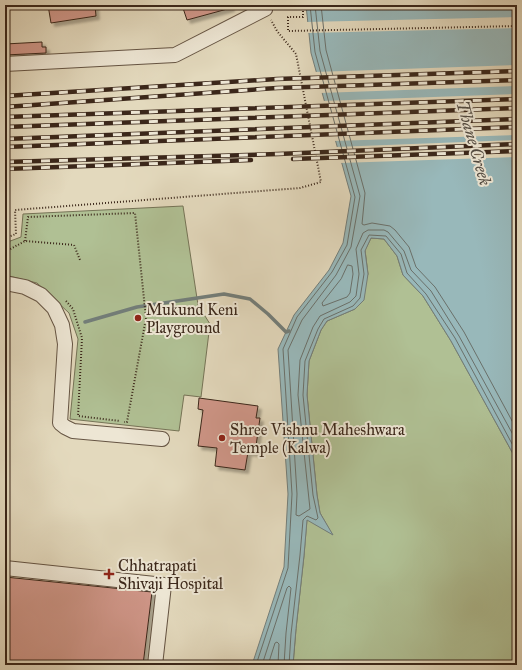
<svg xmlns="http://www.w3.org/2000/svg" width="522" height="670" viewBox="0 0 522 670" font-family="'IM FELL Great Primer',serif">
  <defs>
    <filter id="shadow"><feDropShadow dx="3.5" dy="3.5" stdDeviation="1" flood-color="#0004"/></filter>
  </defs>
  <rect width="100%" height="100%" fill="#e3d9bd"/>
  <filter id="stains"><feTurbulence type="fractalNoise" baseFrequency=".005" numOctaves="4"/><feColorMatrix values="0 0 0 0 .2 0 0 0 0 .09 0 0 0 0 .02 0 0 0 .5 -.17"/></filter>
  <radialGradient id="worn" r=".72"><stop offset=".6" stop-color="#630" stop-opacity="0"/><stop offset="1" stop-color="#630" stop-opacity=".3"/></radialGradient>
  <g fill="#b0c094" stroke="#767457">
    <path d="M 183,206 L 198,305 L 210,324 L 201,397 L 184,395 L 179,431 L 70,419 L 78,339 L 69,313 L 37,283 L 5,275 L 5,243 L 21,237 L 23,214 Z"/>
    <path d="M 371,238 L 384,239 L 397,256 L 403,275 L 423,296 L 451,341 L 517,461 L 517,665 L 293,665 C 296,616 304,568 307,519 L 332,534 L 320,513 L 317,495 L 307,395 L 309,361 L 321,330 L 327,321 L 355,309 L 368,274 L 365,250 Z"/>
  </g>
  <path fill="#98b8ba" stroke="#737e7a" d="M 306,5 L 517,5 L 517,461 L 451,341 L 423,296 L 403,275 L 397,256 L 384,239 L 371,238 L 365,251 L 368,274 L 364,300 L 355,309 L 327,321 L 321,330 L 309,361 L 307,395 L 317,495 L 320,513 L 333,535 L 307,520 C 304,568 296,616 293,665 L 252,665 L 284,567 L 288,494 L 278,349 L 294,315 L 329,270 L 343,243 L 351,196 L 311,53 Z"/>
  <g fill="#e3d9bd">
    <path d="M 517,17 L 517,28 L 307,33 L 306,22 Z"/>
    <path d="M 517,65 L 517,86 L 320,93 L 314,72 Z"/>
    <path d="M 517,94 L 517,135 L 333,141 L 322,101 Z"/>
    <path d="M 517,140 L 517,157 L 340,163 L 335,147 Z"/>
  </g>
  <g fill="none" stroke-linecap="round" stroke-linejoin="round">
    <g stroke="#6a706a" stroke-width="1">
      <path d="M 315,5 L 320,51 L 360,196 L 351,247 L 336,275 L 302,320 L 288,350 L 297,494 L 296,515 L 299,516 L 310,509 L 298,395 L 300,360 L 313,327 L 320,316 L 350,302 L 356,296 L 359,274 L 356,249 L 363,233 L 368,230 L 384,230 L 388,232 L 404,251 L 411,270 L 431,291 L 459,336 L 517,442"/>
      <path d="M 321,5 L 326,50 L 365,193 L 362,224 L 364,225 L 372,223 L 390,226 L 395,230 L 409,247 L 416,267 L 435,287 L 464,332 L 517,430"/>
      <path d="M 348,265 L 352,266 L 353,274 L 350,293 L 347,297 L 323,306 L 322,303 L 341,279 Z"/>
      <path d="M 256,665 L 288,568 L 292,494 L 283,349 L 297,317 L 332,272 L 347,245 L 355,197 L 315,52 L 310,5"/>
      <path d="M 262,665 L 287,588 L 289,586 L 291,588 L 286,633 L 284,665"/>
      <path d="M 268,665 L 275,643 L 277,642 L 279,644 L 278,665"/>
      <path d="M 289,665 L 291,634 L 300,555 L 303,520 L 307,516 L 316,520 L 318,518 L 313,495 L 303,395 L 305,361 L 318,329 L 324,319 L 353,306 L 360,298 L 364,274 L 361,250 L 369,235 L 386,236 L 401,254 L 407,273 L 426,294 L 455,338 L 517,453"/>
    </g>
    <path stroke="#737e7a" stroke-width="3.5" d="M 85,322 L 137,307 L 224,294 L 250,299 L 268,314 L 286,332 L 289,331"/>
  </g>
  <g fill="#cf9688" stroke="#3b271a" filter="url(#shadow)">
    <path d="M 48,5 L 95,5 L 96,16 L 51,23 Z"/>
    <path d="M 182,5 L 231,5 L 231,8 L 187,20 Z"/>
    <path d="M 42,42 L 42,47 L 46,47 L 46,53 L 5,55 L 5,44 Z"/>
    <path d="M 199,398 L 258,406 L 256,418 L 260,418 L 255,453 L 248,452 L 245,470 L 215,466 L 217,448 L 198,446 L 203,410 L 198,409 Z"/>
    <path d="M 5,577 L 152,592 L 143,665 L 5,665 Z"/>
  </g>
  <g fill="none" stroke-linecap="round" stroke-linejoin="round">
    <g stroke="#655443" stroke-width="16">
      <g id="minor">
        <path d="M 5,64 L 175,55 L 265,9 L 264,5"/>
        <path d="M 5,283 L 25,287 L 41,295 L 54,308 L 62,325 L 65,344 L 60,423 L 65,427 L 73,431 L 162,439"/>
        <path d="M 5,568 L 164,585 L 155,665"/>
      </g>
    </g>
    <g stroke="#3b271a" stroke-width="2" stroke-dasharray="1 2" stroke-linecap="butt">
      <path d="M 277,9 L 303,7 L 303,17 L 288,17 L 288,31 L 517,26"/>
      <path d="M 5,238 L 16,234 L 15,210 L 300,188 L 321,182 L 296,54 L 277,31 L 271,20"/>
      <path d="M 25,241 L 28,217 L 135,213 L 146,318 L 127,422 L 124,422"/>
      <path d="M 5,252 L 25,241 L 74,245 L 80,260"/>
      <path d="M 66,301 L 73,309 L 82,338 L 78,416 L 120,421"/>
    </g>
    <use href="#minor" stroke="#ede6d4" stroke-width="14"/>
    <g stroke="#3b271a" stroke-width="4.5">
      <g id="rail">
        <path d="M 5,96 L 277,79 L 517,71"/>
        <path d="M 5,107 L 277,88 L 517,80"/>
        <path d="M 5,117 L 517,99"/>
        <path d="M 5,127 L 517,108"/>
        <path d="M 5,139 L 517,119"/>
        <path d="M 5,147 L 517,127"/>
        <path d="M 293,159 L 517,151"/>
        <path d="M 5,162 L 278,154 L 517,144"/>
        <path d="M 5,169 L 251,160"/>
      </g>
    </g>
    <use href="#rail" stroke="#ede6d4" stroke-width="3" stroke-dasharray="9" stroke-linecap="butt"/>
  </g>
  <g fill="#8f2418" stroke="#ede6d4" stroke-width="1.5">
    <circle cx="138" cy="318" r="4"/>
    <circle cx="222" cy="438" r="4"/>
    <path d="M107 568h4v4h4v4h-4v4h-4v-4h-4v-4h4z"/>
  </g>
  <g text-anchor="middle" stroke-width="4" stroke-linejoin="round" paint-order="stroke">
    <g font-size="16" fill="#3b271a" stroke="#ede6d4" text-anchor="start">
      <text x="146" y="315">Mukund Keni<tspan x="146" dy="18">Playground</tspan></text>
      <text x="230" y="435">Shree Vishnu Maheshwara<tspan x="230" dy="18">Temple (Kalwa)</tspan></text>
      <text x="118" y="571">Chhatrapati<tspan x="118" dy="18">Shivaji Hospital</tspan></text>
    </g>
    <g font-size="17" font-style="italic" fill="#524b42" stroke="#ede6d4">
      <text transform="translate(474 143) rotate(74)" y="6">Thane Creek</text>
    </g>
  </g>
  <rect width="522" height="670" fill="none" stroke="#e3d9bd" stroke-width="20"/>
  <rect x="6" y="6" width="510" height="658" fill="none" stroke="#3b271a" stroke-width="2"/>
  <rect x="10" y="10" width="502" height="650" fill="none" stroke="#3b271a"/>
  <rect width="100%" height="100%" filter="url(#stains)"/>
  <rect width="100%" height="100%" fill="url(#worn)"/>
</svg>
